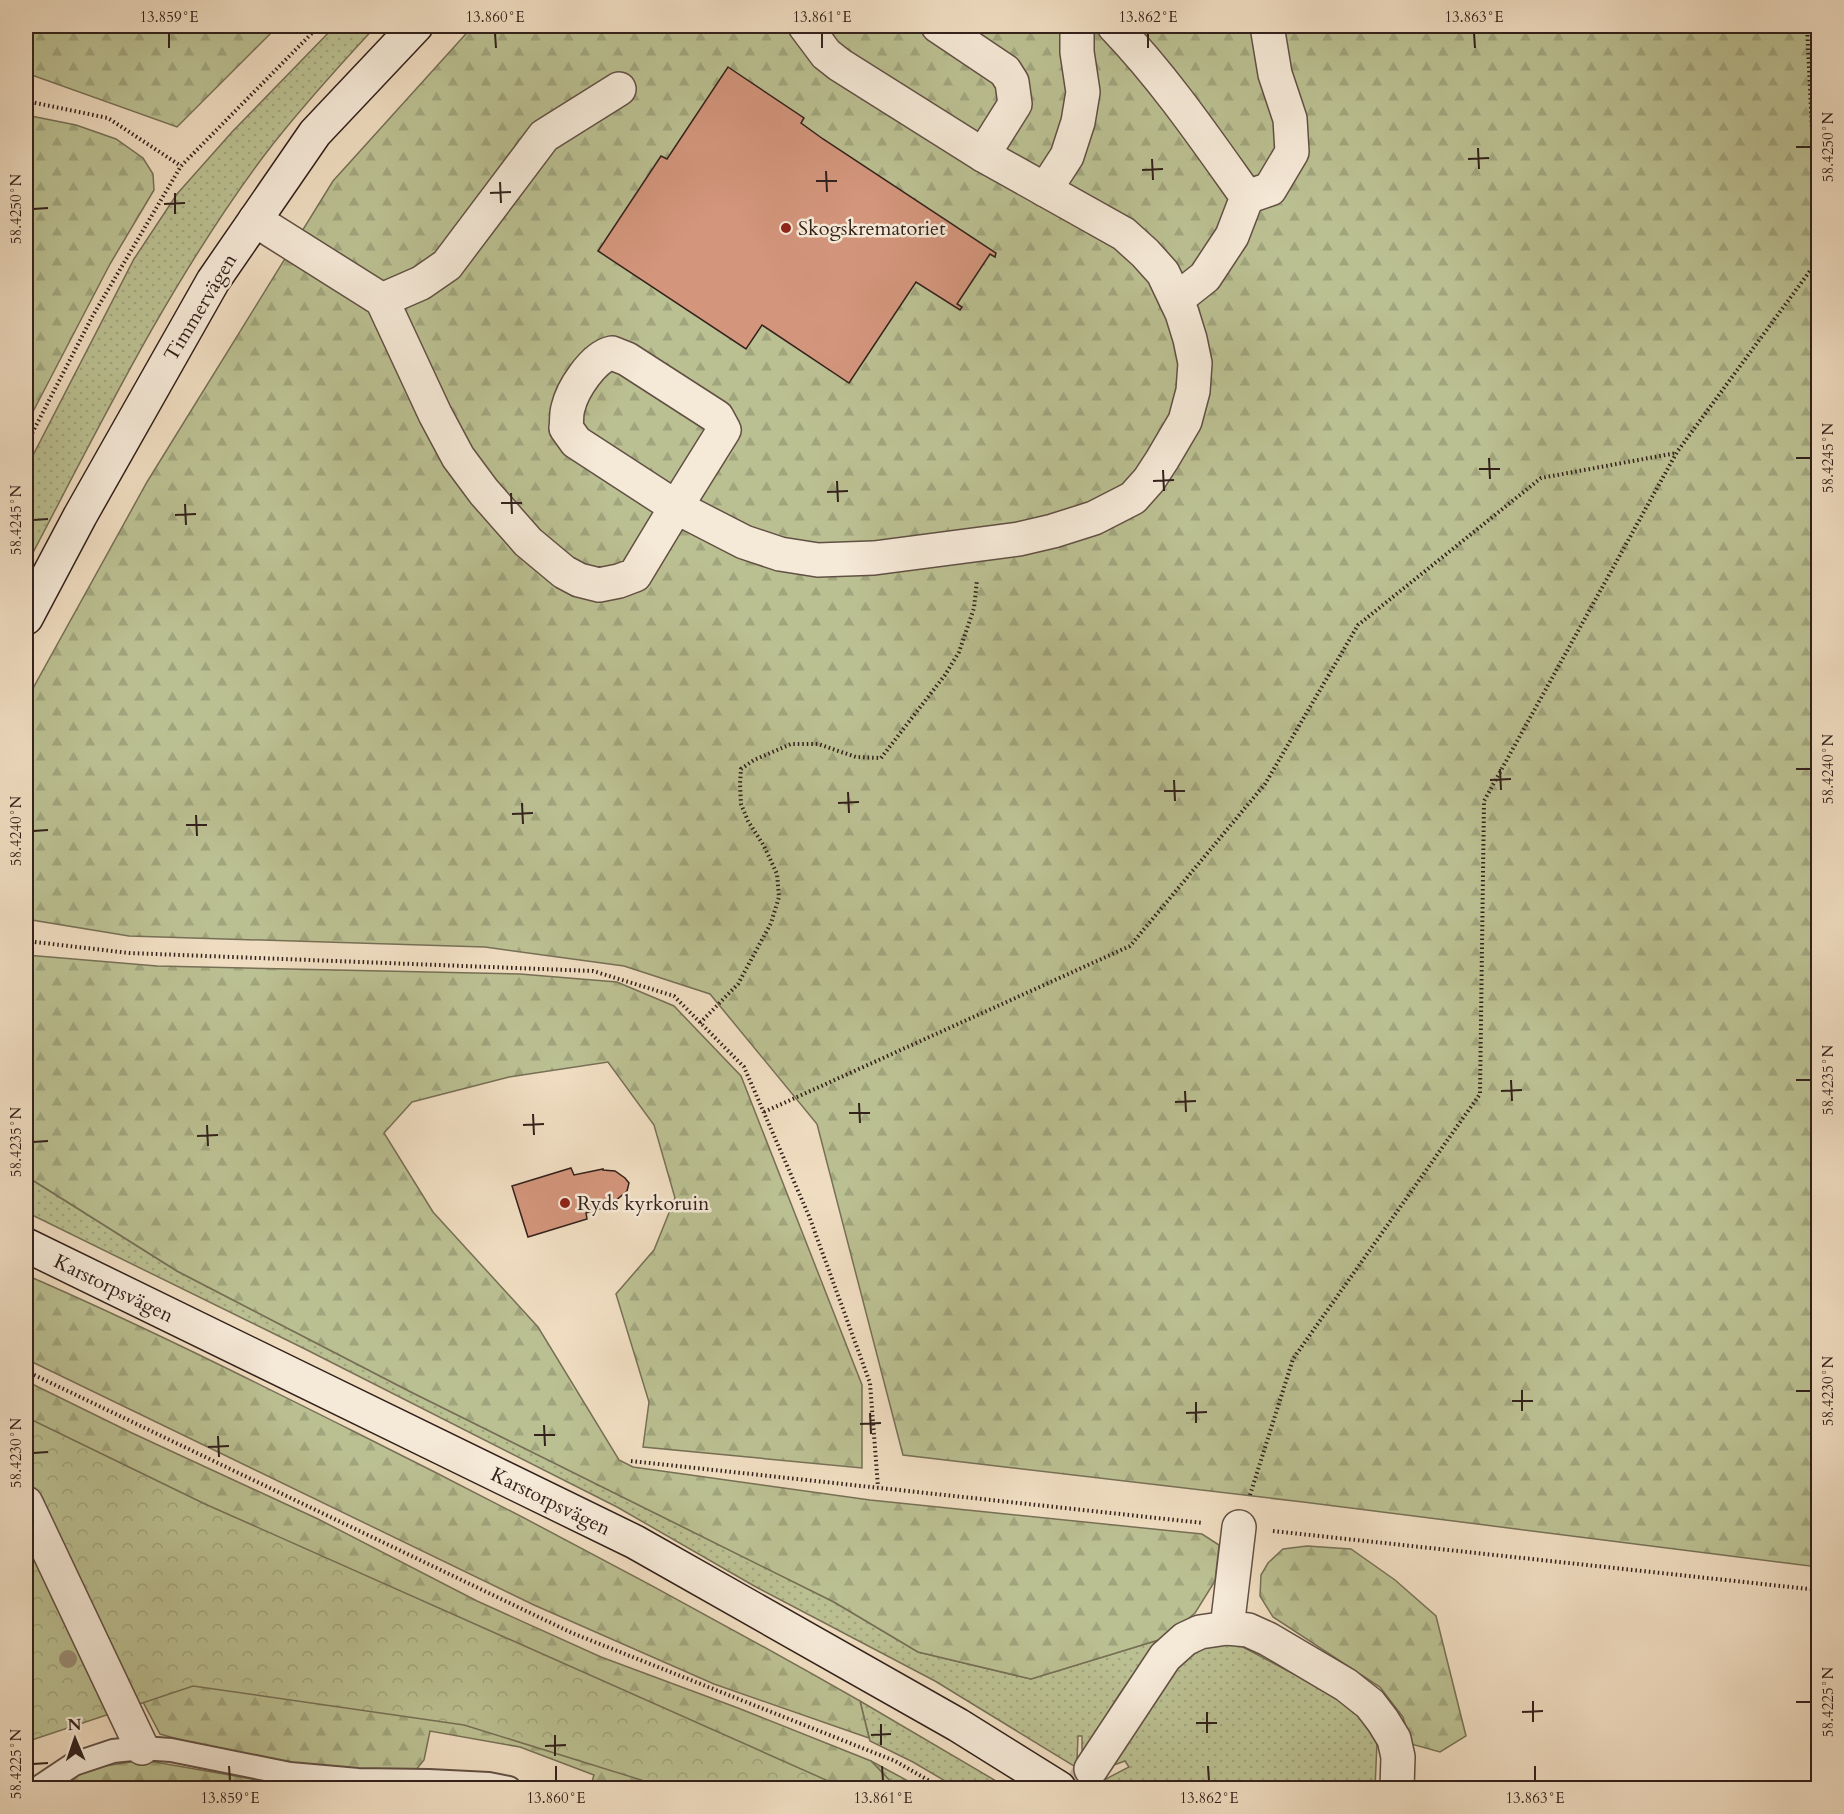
<svg xmlns="http://www.w3.org/2000/svg" width="1844" height="1814" viewBox="0 0 1844 1814" font-family="Cardo,serif">
  <defs>
    <pattern id="grass-dots" width="8" height="8" patternUnits="userSpaceOnUse" patternTransform="scale(1.5)"><rect width="8" height="8" fill="#bbc092"/><path d="M2 2h.1M6 6h.1" fill="none" stroke="#a1a57d" stroke-width="1.8" stroke-linecap="round"/></pattern>
    <pattern id="forest-firs" width="22" height="20" patternUnits="userSpaceOnUse" patternTransform="scale(1.5)"><rect width="22" height="20" fill="#bbc092"/><path d="M5 1l3.5 6h-7zM16 11l3.5 6h-7z" fill="#a1a57d"/></pattern>
    <pattern id="park-crowns" width="20" height="18" patternUnits="userSpaceOnUse" patternTransform="scale(1.5)"><rect width="20" height="18" fill="#bbc092"/><path d="M2 6a3 3 0 1 1 6 0M12 15a3 3 0 1 1 6 0" fill="none" stroke="#a1a57d"/></pattern>
  </defs>
  <rect width="100%" height="100%" fill="#f0ddc1"/>
  <filter id="stains"><feTurbulence type="fractalNoise" baseFrequency=".00333" numOctaves="4"/><feColorMatrix values="0 0 0 0 .2 0 0 0 0 .09 0 0 0 0 .02 0 0 0 .5 -.17"/></filter>
  <radialGradient id="worn" r=".72"><stop offset=".6" stop-color="#630" stop-opacity="0"/><stop offset="1" stop-color="#630" stop-opacity=".3"/></radialGradient>
  <g fill="url(#grass-dots)" stroke="#777056" stroke-width="1.5">
    <path d="M 335,26 L 376,26 C 338,67 297,112 263,157 C 169,283 99,427 26,566 L 26,469 L 134,259 L 177,194 L 232,132 Z"/>
    <path d="M 26,1176 L 177,1271 L 409,1391 L 834,1602 L 918,1652 L 1031,1679 L 1165,1638 C 1129,1673 1106,1715 1082,1758 L 1082,1736 L 1078,1736 L 1077,1761 L 1106,1779 L 1129,1767 L 1125,1761 L 1108,1767 L 1174,1661 L 1216,1641 L 1241,1646 L 1328,1692 L 1360,1717 L 1377,1743 L 1375,1788 L 1110,1788 L 935,1681 L 756,1587 L 617,1507 L 305,1349 L 26,1212 Z"/>
    <path d="M 860,1701 L 1008,1788 L 957,1788 L 913,1762 L 870,1741 Z"/>
    <path d="M 871,1761 L 921,1788 L 897,1788 Z"/>
  </g>
  <g fill="url(#forest-firs)" stroke="#777056" stroke-width="1.5">
    <path d="M 26,26 L 278,26 L 177,127 L 26,73 Z"/>
    <path d="M 473,26 L 1818,26 L 1818,1567 L 1303,1502 L 903,1455 L 817,1124 L 710,994 L 624,966 L 485,947 L 129,936 L 26,919 L 26,701 L 147,482 L 333,181 Z"/>
    <path d="M 26,115 L 76,125 L 116,139 L 143,158 L 153,174 L 154,190 L 110,264 L 26,425 Z"/>
    <path d="M 26,955 L 157,966 L 520,974 L 617,982 L 674,1006 L 741,1076 L 862,1385 L 862,1468 L 643,1447 L 649,1402 L 616,1294 L 654,1250 L 675,1198 L 654,1125 L 608,1062 L 509,1077 L 412,1102 L 384,1133 L 433,1212 L 538,1327 L 619,1460 L 633,1467 L 870,1500 L 1202,1534 L 1219,1545 L 1215,1581 L 1195,1613 L 1165,1638 L 1031,1679 L 918,1652 L 834,1602 L 409,1391 L 177,1271 L 26,1176 Z"/>
    <path d="M 26,1275 C 137,1323 245,1377 353,1431 C 524,1516 693,1606 860,1701 L 869,1738 L 714,1684 L 534,1605 L 26,1359 Z"/>
    <path d="M 26,1381 L 132,1433 L 318,1519 L 477,1601 L 601,1657 L 738,1708 L 871,1761 L 897,1788 L 590,1788 L 594,1775 L 520,1747 L 430,1731 L 424,1760 L 415,1771 L 342,1771 L 237,1756 L 160,1734 L 26,1481 Z"/>
    <path d="M 1307,1546 L 1351,1549 L 1395,1580 L 1436,1616 L 1466,1736 L 1440,1752 L 1411,1744 L 1403,1717 L 1380,1687 L 1273,1617 L 1260,1596 L 1261,1575 L 1268,1563 L 1283,1549 Z"/>
    <path d="M 143,1760 L 264,1781 L 387,1788 L 55,1788 L 80,1770 Z"/>
  </g>
  <path fill="url(#park-crowns)" stroke="#777056" stroke-width="1.5" d="M 26,1417 L 205,1504 L 844,1788 L 667,1788 L 464,1725 L 193,1686 L 26,1742 Z"/>
  <g fill="#d3957c" stroke="#33211b" stroke-width="1.5">
    <path d="M 728,67 L 804,118 L 801,123 L 823,139 L 996,253 L 995,257 L 990,254 L 957,304 L 962,307 L 960,310 L 916,282 L 849,383 L 762,325 L 746,349 L 598,251 L 661,156 L 667,159 Z"/>
    <path d="M 571,1168 L 574,1175 L 603,1169 L 603,1170 L 615,1171 L 625,1178 L 629,1183 L 627,1191 L 609,1206 L 586,1213 L 587,1219 L 528,1237 L 512,1186 Z"/>
  </g>
  <g fill="none" stroke-linecap="round" stroke-linejoin="round">
    <path stroke="#cab7a0" stroke-width="33" stroke-dasharray="33 16" stroke-linecap="butt" d="M 1080,1788 L 1091,1769"/>
    <g stroke="#625044" stroke-width="26">
      <path id="lane" d="M 38,1788 L 74,1764 L 113,1751 L 142,1748 L 171,1750 L 290,1774 L 358,1780 L 429,1781 L 489,1784 L 509,1788"/>
    </g>
    <g stroke="#625044" stroke-width="36">
      <g id="street">
        <path d="M 938,26 L 1005,71 L 1012,82 L 1015,104 L 983,155"/>
        <path d="M 1114,26 C 1164,78 1205,138 1247,197 L 1232,236 L 1205,277 L 1176,300"/>
        <path d="M 1045,190 L 1067,156 L 1078,122 L 1083,92 L 1077,52 L 1077,26"/>
        <path d="M 1247,197 L 1270,189 L 1292,152 L 1290,119 L 1275,74 L 1267,26"/>
        <path d="M 255,220 L 382,300 L 435,414 L 458,457 L 484,492 L 528,542 L 564,572 L 579,580 L 599,585 L 619,581 L 635,575 L 676,507 L 744,542 L 780,554 L 818,560 L 874,558 L 1019,539 L 1053,531 L 1094,518 L 1133,498 L 1149,480 L 1162,460 L 1185,421 L 1193,391 L 1195,363 L 1190,339 L 1182,313 L 1163,273 L 1145,253 L 1124,234 L 983,155 L 840,65 L 826,54 L 805,26"/>
        <path d="M 382,300 L 421,283 L 447,265 L 544,136 L 619,89"/>
        <path d="M 612,353 L 627,359 L 717,417 L 724,430 L 676,507 L 576,442 L 566,428 C 567,422 566,414 568,408 C 572,390 593,357 612,353 Z"/>
        <path d="M 26,1503 L 142,1748"/>
        <path d="M 1227,1628 L 1239,1527"/>
        <path d="M 1091,1769 L 1165,1657 L 1185,1639 L 1200,1632 L 1227,1628 L 1248,1630 L 1268,1639 L 1346,1685 L 1370,1704 L 1383,1721 L 1394,1739 L 1398,1757 L 1397,1788"/>
      </g>
    </g>
    <g stroke="#33211b" stroke-width="36">
      <g id="secondary">
        <path d="M 26,618 L 80,516 L 213,281 L 315,133 L 416,26"/>
        <path d="M 26,1245 L 635,1542 L 958,1725 L 1059,1788"/>
      </g>
    </g>
    <g stroke="#33211b" stroke-width="4" stroke-dasharray="1.5 3" stroke-linecap="butt">
      <path d="M 1807,26 L 1818,257"/>
      <path d="M 26,101 L 108,118 L 181,166"/>
      <path d="M 26,445 L 92,317 L 181,166 L 319,26"/>
      <path d="M 26,941 L 129,953 L 593,971 L 674,996 L 744,1067 L 809,1216 L 870,1383 L 878,1487"/>
      <path d="M 700,1023 L 738,984 L 771,923 L 779,897 L 777,874 L 764,846 L 748,821 L 741,804 L 740,784 L 741,769 L 754,760 L 791,744 L 818,744 L 856,757 L 881,758 L 945,675 L 959,652 L 974,608 L 977,580"/>
      <path d="M 764,1112 L 1130,946 L 1265,784 L 1358,625 L 1541,478 L 1676,453"/>
      <path d="M 26,1371 L 572,1633 L 895,1761 L 942,1788"/>
      <path d="M 631,1461 L 1203,1523"/>
      <path d="M 1250,1495 L 1293,1359 L 1480,1094 L 1484,801 L 1677,452 L 1818,260"/>
      <path d="M 1273,1531 L 1818,1590"/>
    </g>
    <use href="#lane" stroke="#f5e9d7" stroke-width="22"/>
    <use href="#street" stroke="#f5e9d7" stroke-width="33"/>
    <use href="#secondary" stroke="#f5e9d7" stroke-width="33"/>
  </g>
  <circle fill="#9b8c76" cx="68" cy="1659" r="9"/>
  <path fill="none" stroke="#33211b" stroke-width="2" d="M 169,33 L 169,48M 495,33 L 496,48M 822,33 L 822,48M 1148,33 L 1148,48M 1474,33 L 1475,48M 1796,147 L 1811,147M 1478,148 L 1479,169M 1152,159 L 1153,180M 1468,159 L 1489,158M 1142,170 L 1163,169M 826,171 L 827,192M 816,181 L 837,181M 500,182 L 501,203M 175,193 L 175,214M 490,193 L 511,192M 164,204 L 185,203M 33,209 L 48,208M 1489,458 L 1490,479M 1796,458 L 1811,458M 1479,469 L 1500,469M 1163,470 L 1164,491M 837,481 L 838,502M 1153,481 L 1174,480M 827,492 L 848,491M 511,493 L 512,514M 501,503 L 522,503M 185,504 L 186,525M 175,515 L 196,514M 33,520 L 48,519M 1500,769 L 1501,790M 1796,769 L 1811,769M 1174,780 L 1175,801M 1490,780 L 1511,779M 1164,791 L 1185,791M 848,792 L 849,813M 522,803 L 523,824M 838,803 L 859,802M 512,814 L 533,813M 196,815 L 197,836M 186,825 L 207,825M 33,831 L 48,830M 1511,1080 L 1512,1101M 1796,1080 L 1811,1080M 1185,1091 L 1186,1112M 1501,1091 L 1522,1090M 1175,1102 L 1196,1101M 859,1103 L 860,1123M 849,1113 L 870,1113M 533,1114 L 534,1135M 207,1125 L 208,1146M 523,1125 L 544,1124M 197,1136 L 218,1135M 33,1142 L 48,1141M 1522,1390 L 1522,1411M 1796,1391 L 1811,1391M 1512,1401 L 1533,1401M 1196,1402 L 1196,1423M 870,1413 L 871,1434M 1186,1413 L 1207,1412M 860,1424 L 881,1423M 544,1425 L 545,1446M 534,1435 L 555,1435M 218,1436 L 219,1457M 208,1447 L 229,1446M 33,1453 L 48,1452M 1533,1701 L 1533,1722M 1796,1702 L 1811,1702M 1207,1712 L 1207,1733M 1522,1712 L 1543,1711M 1196,1723 L 1217,1723M 881,1724 L 881,1745M 555,1735 L 555,1756M 871,1735 L 891,1734M 545,1746 L 566,1745M 33,1764 L 48,1763M 229,1766 L 230,1781M 556,1766 L 556,1781M 882,1766 L 883,1781M 1208,1766 L 1209,1781M 1535,1766 L 1535,1781"/>
  <g fill="#8f2418" stroke="#f5e9d7" stroke-width="2">
    <circle cx="786" cy="228" r="6"/>
    <circle cx="565" cy="1203" r="6"/>
  </g>
  <g text-anchor="middle" stroke-width="5" stroke-linejoin="round" paint-order="stroke">
    <g font-size="20" fill="#33211b" stroke="#f5e9d7" text-anchor="start">
      <text x="798" y="235">Skogskrematoriet</text>
      <text x="577" y="1210">Ryds kyrkoruin</text>
    </g>
    <g font-size="20" fill="#33211b" stroke="#f5e9d7">
      <text transform="translate(200 307) rotate(-59)" y="7">Timmervägen</text>
      <text transform="translate(114 1288) rotate(26)" y="7">Karstorpsvägen</text>
      <text transform="translate(551 1501) rotate(26)" y="7">Karstorpsvägen</text>
    </g>
  </g>
  <rect width="1844" height="1814" fill="none" stroke="#f0ddc1" stroke-width="66"/>
  <g transform="translate(75 1739) rotate(358)" stroke="#f5e9d7" stroke-width="4.5" paint-order="stroke">
  <path d="M0-4.5L10 22L0 15L-10 22Z" fill="#33211b"/>
  <text y="-9" font-size="16" font-weight="bold" text-anchor="middle" fill="#33211b">N</text>
  </g>
  <rect x="33" y="33" width="1778" height="1748" fill="none" stroke="#33211b" stroke-width="2"/>
  <g font-size="15" text-anchor="middle" fill="#33211b">
    <text x="169" y="22">13.859°E</text>
    <text x="495" y="22">13.860°E</text>
    <text x="822" y="22">13.861°E</text>
    <text x="1148" y="22">13.862°E</text>
    <text x="1474" y="22">13.863°E</text>
    <text transform="translate(1828 147) rotate(-90)" y="5">58.4250°N</text>
    <text transform="translate(16 209) rotate(-90)" y="5">58.4250°N</text>
    <text transform="translate(1828 458) rotate(-90)" y="5">58.4245°N</text>
    <text transform="translate(16 520) rotate(-90)" y="5">58.4245°N</text>
    <text transform="translate(1828 769) rotate(-90)" y="5">58.4240°N</text>
    <text transform="translate(16 831) rotate(-90)" y="5">58.4240°N</text>
    <text transform="translate(1828 1080) rotate(-90)" y="5">58.4235°N</text>
    <text transform="translate(16 1142) rotate(-90)" y="5">58.4235°N</text>
    <text transform="translate(1828 1391) rotate(-90)" y="5">58.4230°N</text>
    <text transform="translate(16 1453) rotate(-90)" y="5">58.4230°N</text>
    <text transform="translate(1828 1702) rotate(-90)" y="5">58.4225°N</text>
    <text transform="translate(16 1764) rotate(-90)" y="5">58.4225°N</text>
    <text x="230" y="1803">13.859°E</text>
    <text x="556" y="1803">13.860°E</text>
    <text x="883" y="1803">13.861°E</text>
    <text x="1209" y="1803">13.862°E</text>
    <text x="1535" y="1803">13.863°E</text>
  </g>
  <rect width="100%" height="100%" filter="url(#stains)"/>
  <rect width="100%" height="100%" fill="url(#worn)"/>
</svg>
